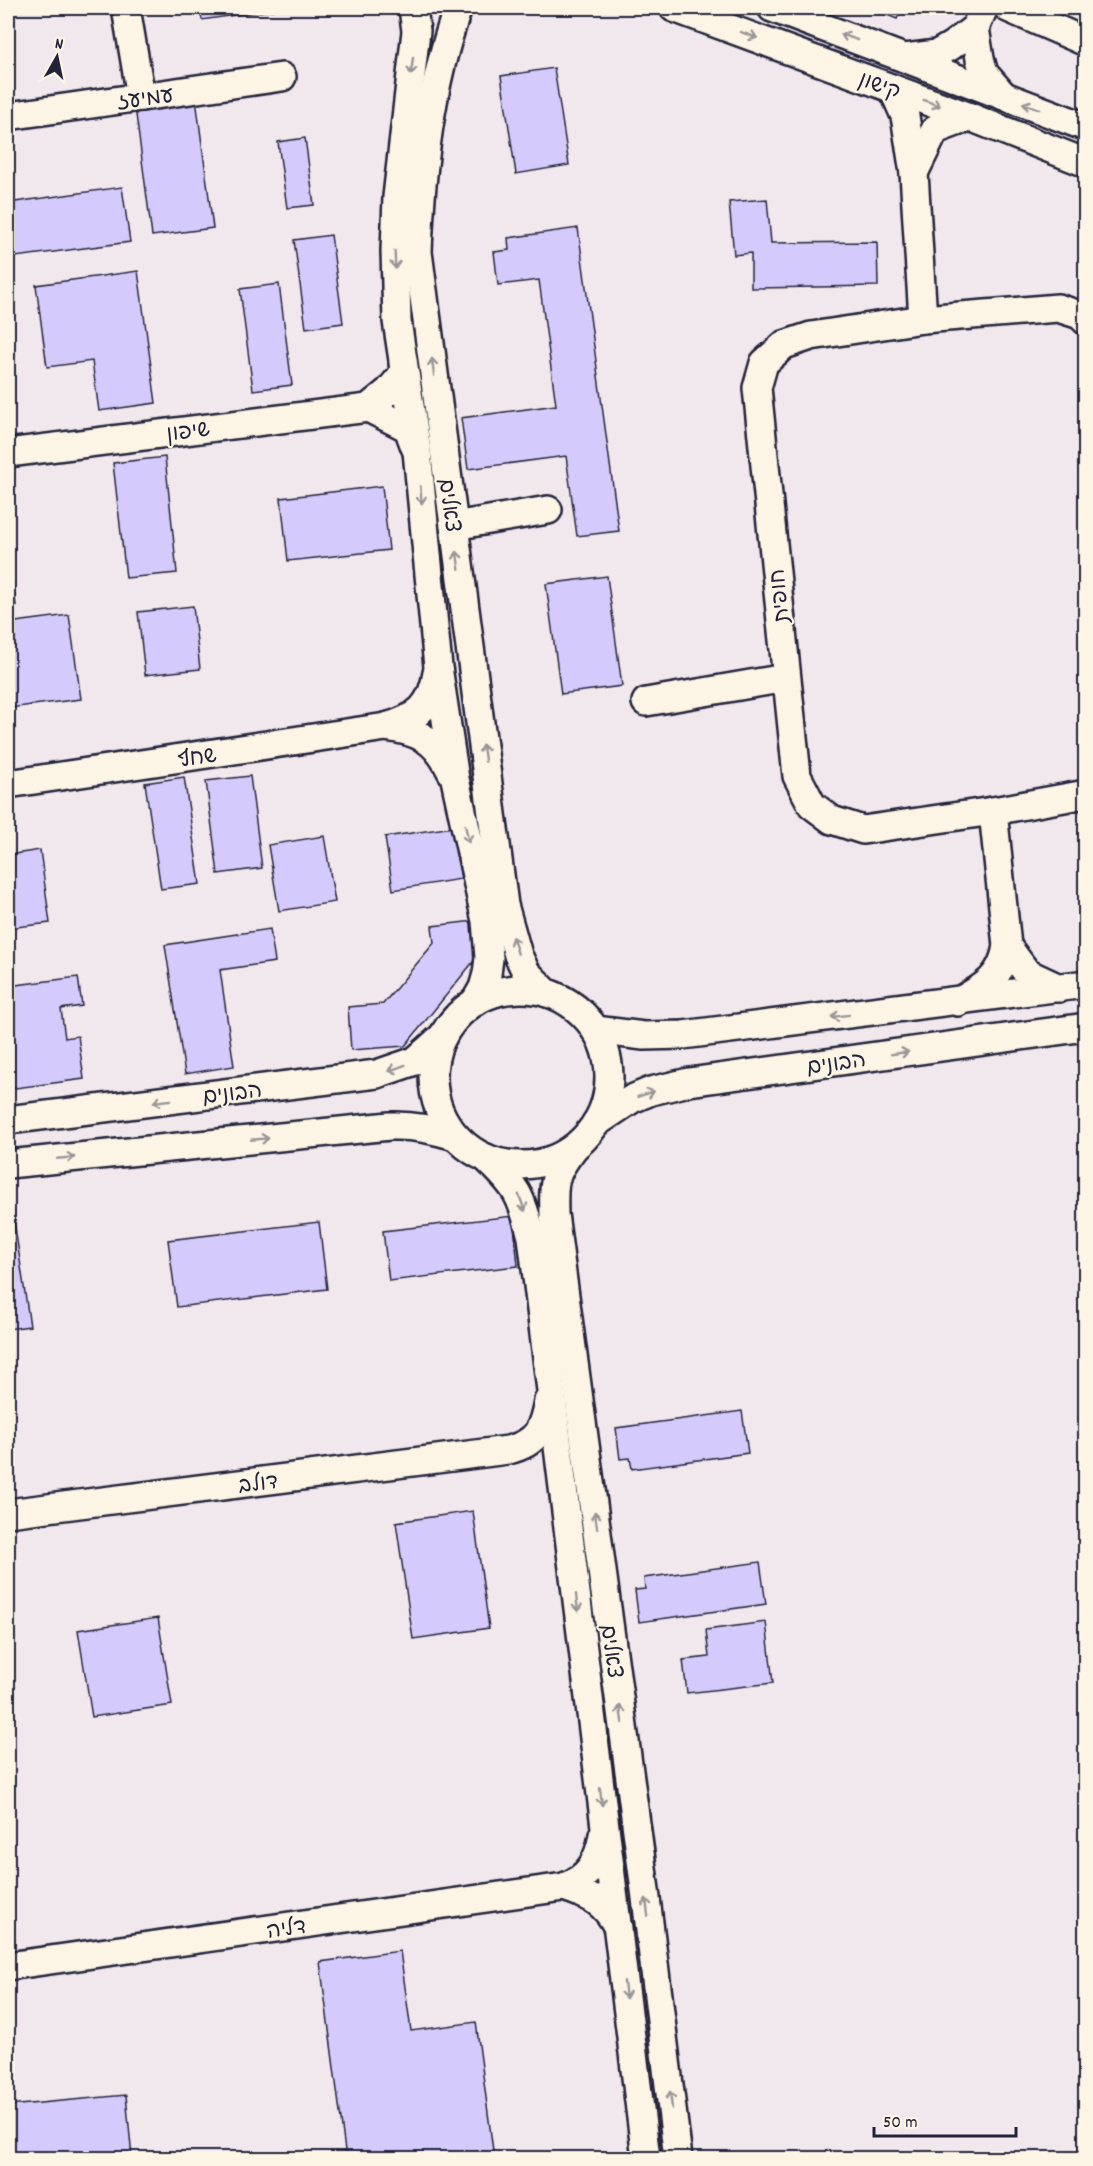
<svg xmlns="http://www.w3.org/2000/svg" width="1093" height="2166" viewBox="0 0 1093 2166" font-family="Dekko,'Playpen Sans Hebrew',sans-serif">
  <rect width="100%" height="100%" fill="#f0e8ec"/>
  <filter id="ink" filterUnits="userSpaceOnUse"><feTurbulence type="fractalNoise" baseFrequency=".0167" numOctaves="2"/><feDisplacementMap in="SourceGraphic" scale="12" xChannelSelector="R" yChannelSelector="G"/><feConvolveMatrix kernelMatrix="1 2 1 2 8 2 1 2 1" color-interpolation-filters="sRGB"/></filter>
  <g filter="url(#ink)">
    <g fill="#d5cafc" stroke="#22223b" stroke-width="1.5">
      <path d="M 200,8 L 284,8 L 202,20 Z"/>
      <path d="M 870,8 L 902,8 L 897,19 Z"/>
      <path d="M 554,68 L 569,165 L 516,174 L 501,76 Z"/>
      <path d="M 196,99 L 213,228 L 152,236 L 135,107 Z"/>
      <path d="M 305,138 L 314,205 L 287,208 L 278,142 Z"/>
      <path d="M 122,187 L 130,242 L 8,258 L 8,203 Z"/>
      <path d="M 767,199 L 771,243 L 877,242 L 878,286 L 751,288 L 751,253 L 734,255 L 729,202 Z"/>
      <path d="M 578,228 L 619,531 L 577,536 L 566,456 L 468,469 L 461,418 L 556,405 L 539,280 L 498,285 L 494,252 L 509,250 L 508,238 Z"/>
      <path d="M 331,235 L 343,323 L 306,328 L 294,240 Z"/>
      <path d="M 138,271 L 156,403 L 99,411 L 92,361 L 47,367 L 36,285 Z"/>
      <path d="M 279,284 L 292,385 L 253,390 L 240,289 Z"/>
      <path d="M 165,457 L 177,573 L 126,578 L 113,463 Z"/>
      <path d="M 382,486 L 389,550 L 288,561 L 281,498 Z"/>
      <path d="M 8,546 L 16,606 L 8,607 Z"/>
      <path d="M 607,576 L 622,686 L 561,694 L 546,584 Z"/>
      <path d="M 193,606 L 200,669 L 145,675 L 138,612 Z"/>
      <path d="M 69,615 L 81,699 L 9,708 L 8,623 Z"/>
      <path d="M 250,776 L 262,868 L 218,874 L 206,781 Z"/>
      <path d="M 184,777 L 200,884 L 161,889 L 145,783 Z"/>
      <path d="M 453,827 L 461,879 L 393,890 L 385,837 Z"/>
      <path d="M 324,836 L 335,902 L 279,911 L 268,845 Z"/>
      <path d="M 40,850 L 50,923 L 8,928 L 8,855 Z"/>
      <path d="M 474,921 L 478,956 L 405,1046 L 351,1050 L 348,1007 L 383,1004 L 434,943 L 432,926 Z"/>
      <path d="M 270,929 L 275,962 L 220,970 L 234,1066 L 185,1074 L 165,945 Z"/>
      <path d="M 78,977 L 82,1006 L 61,1009 L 65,1038 L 78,1036 L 84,1079 L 8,1089 L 8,986 Z"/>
      <path d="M 9,1188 L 30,1326 L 8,1329 L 8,1189 Z"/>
      <path d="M 513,1216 L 518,1266 L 389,1281 L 383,1231 Z"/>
      <path d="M 319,1222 L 327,1289 L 177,1307 L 168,1240 Z"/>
      <path d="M 742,1411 L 748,1453 L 632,1469 L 630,1458 L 620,1459 L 616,1428 Z"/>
      <path d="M 8,1433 L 13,1476 L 8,1477 Z"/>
      <path d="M 473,1511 L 489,1628 L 413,1639 L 396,1522 Z"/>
      <path d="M 760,1562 L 766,1604 L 639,1622 L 635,1590 L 645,1589 L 644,1578 Z"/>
      <path d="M 158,1618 L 172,1705 L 92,1717 L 78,1630 Z"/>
      <path d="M 766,1622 L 773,1683 L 687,1693 L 683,1660 L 709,1657 L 706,1630 Z"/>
      <path d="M 400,1951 L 411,2031 L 476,2022 L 494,2158 L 346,2158 L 320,1962 Z"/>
      <path d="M 126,2095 L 132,2158 L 8,2158 L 8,2106 Z"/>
    </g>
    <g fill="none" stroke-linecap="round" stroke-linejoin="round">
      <g stroke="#22223b" stroke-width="32">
        <g id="minor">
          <path d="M 126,8 L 141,97"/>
          <path d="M 413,8 L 416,31 L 397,197 L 395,251 L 397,321 L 417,451 L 438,667 L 455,779 L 486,921 L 489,958 L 487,974 L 483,988 L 475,1002"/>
          <path d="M 458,8 C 430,86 421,170 418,252 L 504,905 L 518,955 L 526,972 L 547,993"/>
          <path d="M 674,8 L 970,117 L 1086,163"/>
          <path d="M 772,8 L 1086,127"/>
          <path d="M 1008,8 L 1086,42"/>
          <path d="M 975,28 L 980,59 L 984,73 L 1004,96"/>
          <path d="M 905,58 L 937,54 L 951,46 L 975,28 L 984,8"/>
          <path d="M 893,89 L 905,116 L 914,173 L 923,319 L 1058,308 L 1080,315 L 1086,321"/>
          <path d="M 8,116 L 282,77"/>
          <path d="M 914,173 L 935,130 L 970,117"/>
          <path d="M 923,319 L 811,336 L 784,345 L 764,363 L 757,388 L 797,776 L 812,805 L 832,820 L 863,830 L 993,811 L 1007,946 C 1002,978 984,987 958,1002"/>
          <path d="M 368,408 L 408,428 L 415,447"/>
          <path d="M 8,453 L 368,408 L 389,391 L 404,373 L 403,362"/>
          <path d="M 454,526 L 548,510"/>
          <path d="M 646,702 L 786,678"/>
          <path d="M 386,727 C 419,731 436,740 451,771"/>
          <path d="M 8,784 L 386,727 C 418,718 432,706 437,673"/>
          <path d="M 993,811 L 1086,794"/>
          <path d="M 1007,946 L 1027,973 L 1059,988"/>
          <circle cx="521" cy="1077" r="88"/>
          <path d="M 595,1030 L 644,1036 L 683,1035 L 1086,984"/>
          <path d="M 8,1120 L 377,1074 L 415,1061 L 443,1036"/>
          <path d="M 596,1123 L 632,1099 L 651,1091 L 689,1082 L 1086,1027"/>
          <path d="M 573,1149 C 553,1174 553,1183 554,1214 L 645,1890 L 678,2158"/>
          <path d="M 486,1158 C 517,1187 521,1195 532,1237 L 646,2158"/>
          <path d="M 8,1164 L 390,1126 C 414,1125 433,1129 455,1136"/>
          <path d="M 8,1513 L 508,1450 C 538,1443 543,1428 548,1401"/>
          <path d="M 564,1887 C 591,1896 605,1902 618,1928"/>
          <path d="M 8,1966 L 564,1887 C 589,1878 599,1860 603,1835"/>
        </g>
      </g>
      <use href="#minor" stroke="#fcf5e5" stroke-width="27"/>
    </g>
    <defs><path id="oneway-shaft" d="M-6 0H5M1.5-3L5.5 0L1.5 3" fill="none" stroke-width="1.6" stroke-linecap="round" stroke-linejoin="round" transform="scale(1.5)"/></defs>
    <g stroke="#9a9698">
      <use href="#oneway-shaft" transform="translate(749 35) rotate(20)"/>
      <use href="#oneway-shaft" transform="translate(849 37) rotate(-159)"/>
      <use href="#oneway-shaft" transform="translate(412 66) rotate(97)"/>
      <use href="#oneway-shaft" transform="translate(932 103) rotate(20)"/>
      <use href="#oneway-shaft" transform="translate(1031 106) rotate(-159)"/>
      <use href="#oneway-shaft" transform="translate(395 260) rotate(88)"/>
      <use href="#oneway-shaft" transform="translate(433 367) rotate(-97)"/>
      <use href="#oneway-shaft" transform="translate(421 495) rotate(84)"/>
      <use href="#oneway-shaft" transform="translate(458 560) rotate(-98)"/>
      <use href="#oneway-shaft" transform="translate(484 753) rotate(-98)"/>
      <use href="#oneway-shaft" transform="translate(467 834) rotate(78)"/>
      <use href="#oneway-shaft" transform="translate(515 945) rotate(-108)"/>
      <use href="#oneway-shaft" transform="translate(840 1016) rotate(173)"/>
      <use href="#oneway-shaft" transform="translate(900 1053) rotate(-8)"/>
      <use href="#oneway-shaft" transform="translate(397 1068) rotate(160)"/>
      <use href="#oneway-shaft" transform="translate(646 1094) rotate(-19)"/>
      <use href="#oneway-shaft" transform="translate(162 1101) rotate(173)"/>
      <use href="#oneway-shaft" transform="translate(260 1139) rotate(-5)"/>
      <use href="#oneway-shaft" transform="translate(66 1158) rotate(-5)"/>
      <use href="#oneway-shaft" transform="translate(522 1203) rotate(69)"/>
      <use href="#oneway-shaft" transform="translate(596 1520) rotate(-98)"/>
      <use href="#oneway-shaft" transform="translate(577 1603) rotate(83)"/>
      <use href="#oneway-shaft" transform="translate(621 1714) rotate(-98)"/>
      <use href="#oneway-shaft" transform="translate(601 1797) rotate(83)"/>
      <use href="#oneway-shaft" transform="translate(647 1907) rotate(-97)"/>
      <use href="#oneway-shaft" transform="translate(625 1990) rotate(83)"/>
      <use href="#oneway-shaft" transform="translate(671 2100) rotate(-97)"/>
    </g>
  </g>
  <g text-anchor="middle" stroke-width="4.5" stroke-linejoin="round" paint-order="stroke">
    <g font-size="22" fill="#22223b" stroke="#fcf5e5">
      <text transform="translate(880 84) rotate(20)" y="8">קישון</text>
      <text transform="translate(145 97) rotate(-8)" y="8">עמיעז</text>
      <text transform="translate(188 430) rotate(-7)" y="8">שיפון</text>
      <text transform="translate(451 505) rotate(82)" y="8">צאלים</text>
      <text transform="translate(778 596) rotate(-96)" y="8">חופית</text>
      <text transform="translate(197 756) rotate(-8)" y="8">שחף</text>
      <text transform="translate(836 1062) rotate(-8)" y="8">הבונים</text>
      <text transform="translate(232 1092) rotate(-7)" y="8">הבונים</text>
      <text transform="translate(258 1482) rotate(-7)" y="8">דולב</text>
      <text transform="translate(613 1651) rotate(82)" y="8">צאלים</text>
      <text transform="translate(286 1927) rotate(-8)" y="8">דליה</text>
    </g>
  </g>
  <rect width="1093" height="2166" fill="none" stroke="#fcf5e5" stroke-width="30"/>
  <rect x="15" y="15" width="1063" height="2136" fill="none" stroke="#22223b" stroke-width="2" filter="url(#ink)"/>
  <g transform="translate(57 57) rotate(9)" stroke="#fcf5e5" stroke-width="4.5" paint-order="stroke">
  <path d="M0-4.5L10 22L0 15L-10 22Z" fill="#22223b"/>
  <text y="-9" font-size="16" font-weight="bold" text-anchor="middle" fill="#22223b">N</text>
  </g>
  <path d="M874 2127v9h142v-9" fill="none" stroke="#22223b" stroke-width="3"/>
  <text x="883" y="2127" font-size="18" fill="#22223b" stroke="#fcf5e5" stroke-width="4.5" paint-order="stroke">50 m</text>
</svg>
